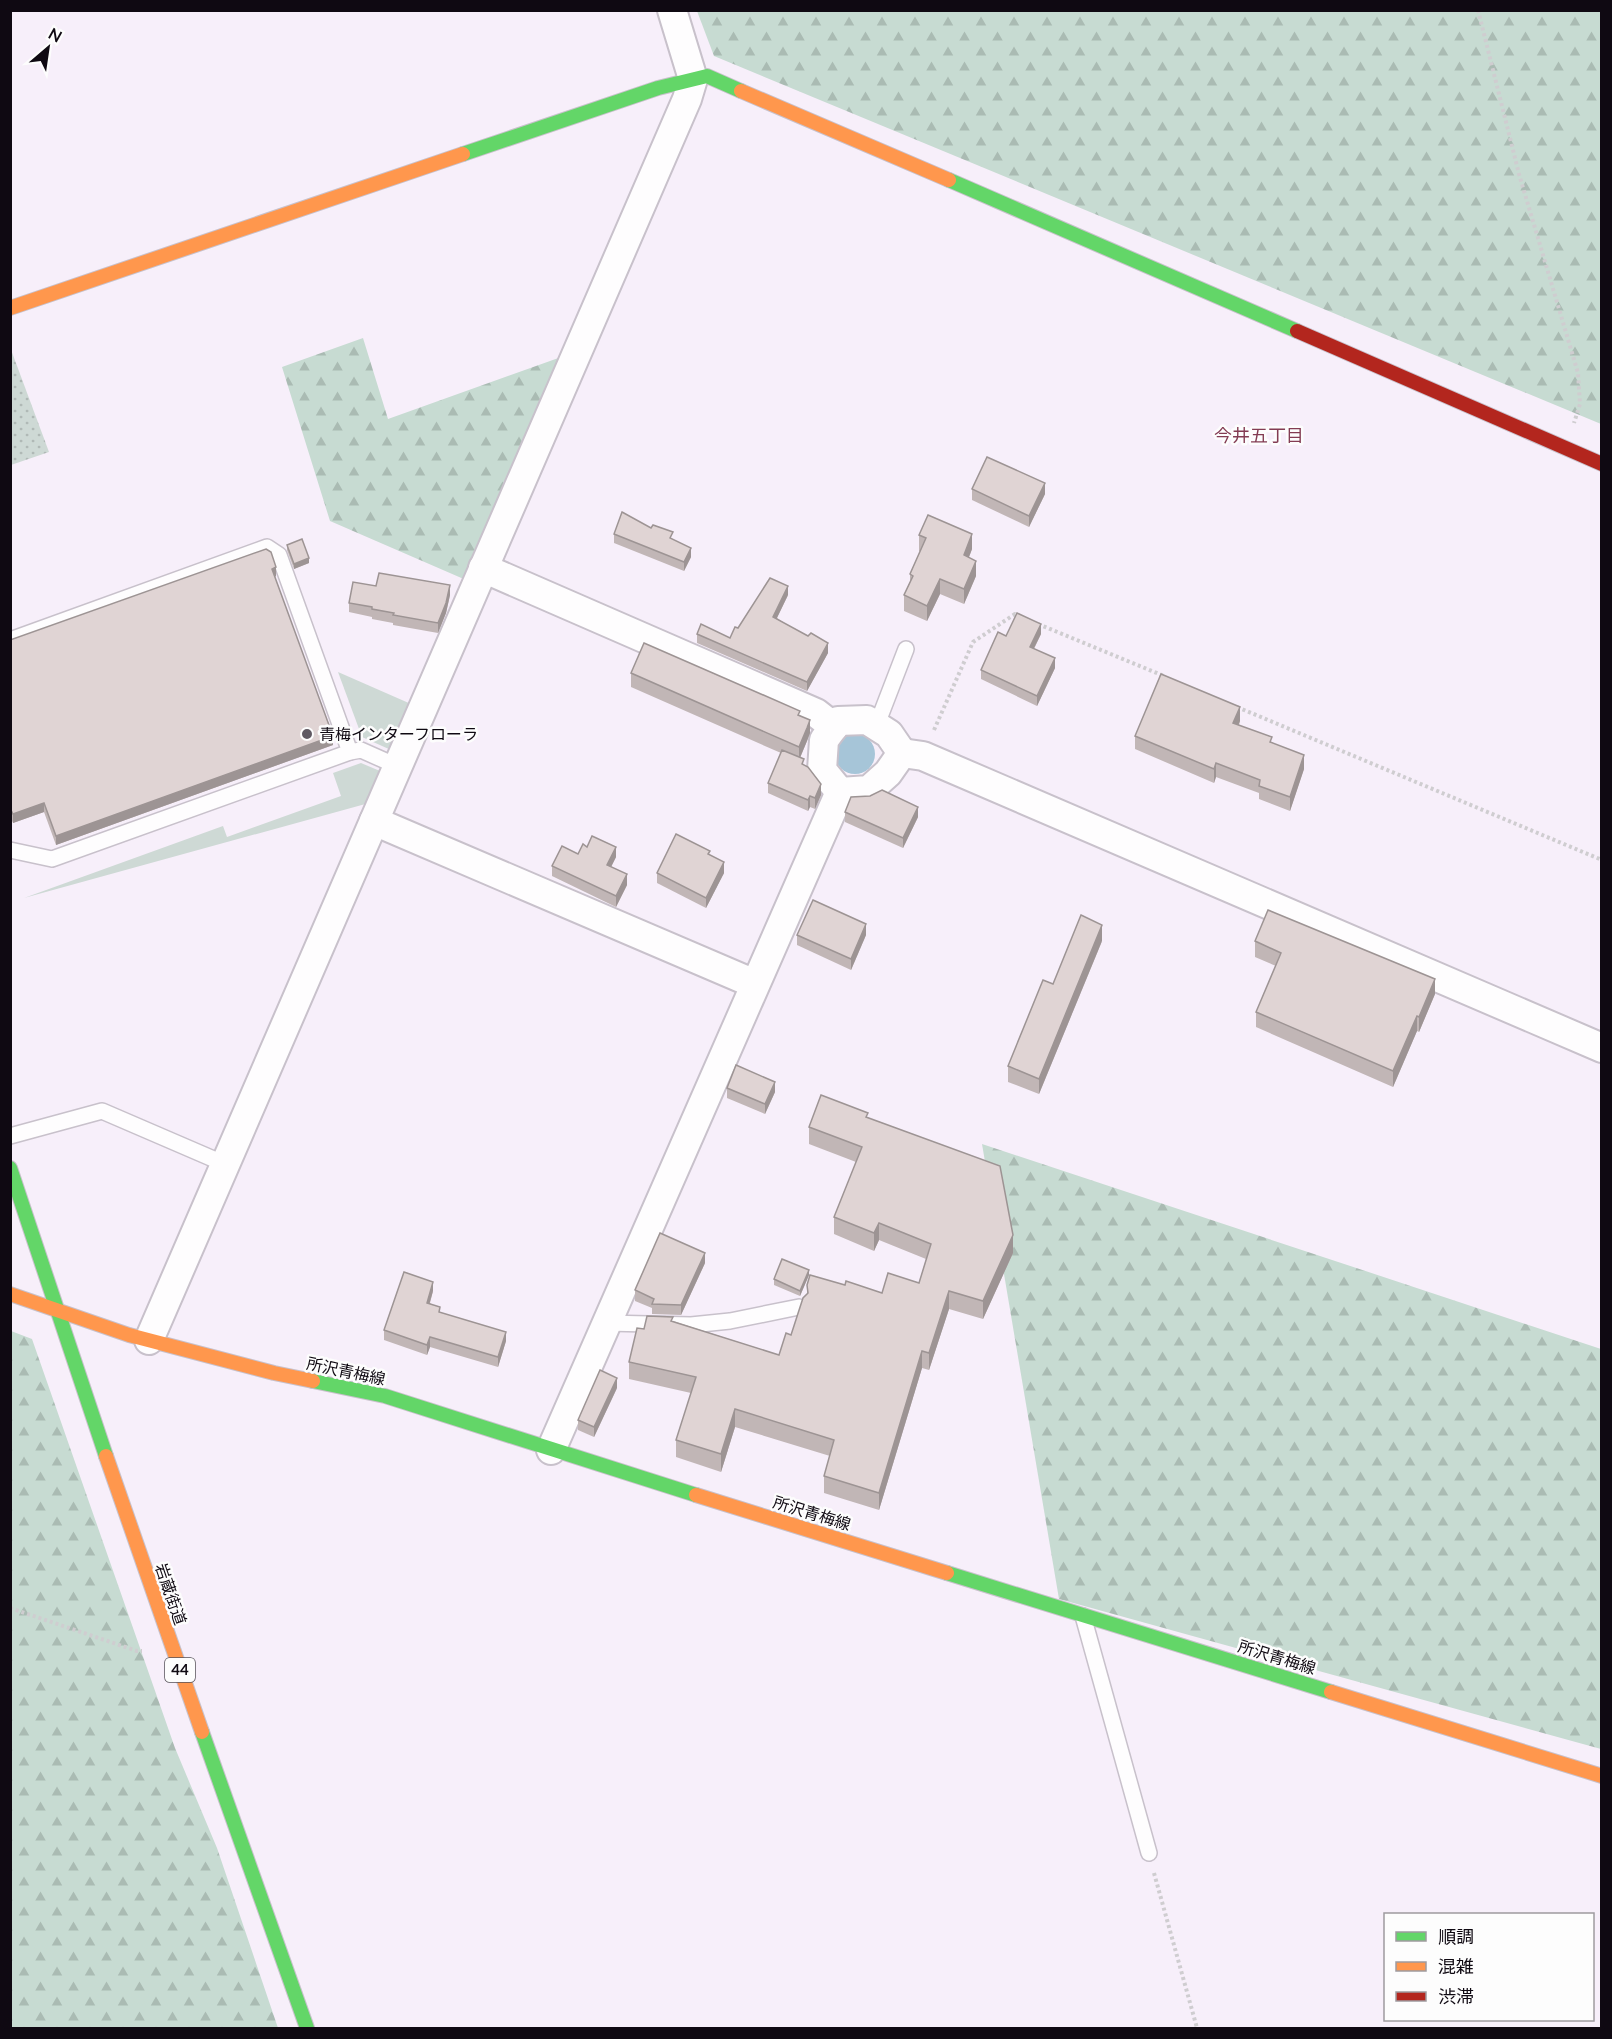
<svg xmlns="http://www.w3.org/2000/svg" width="1612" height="2039" viewBox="0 0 1612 2039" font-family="Lato,'Noto Sans JP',sans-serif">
  <defs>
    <pattern id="forest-firs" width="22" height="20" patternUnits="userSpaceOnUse" patternTransform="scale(1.5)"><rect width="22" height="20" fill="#c7dbd2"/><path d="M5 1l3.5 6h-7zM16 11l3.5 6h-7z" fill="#aabbb3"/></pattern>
    <pattern id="garden-dots" width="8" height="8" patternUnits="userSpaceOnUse" patternTransform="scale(1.5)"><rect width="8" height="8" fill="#ced9d5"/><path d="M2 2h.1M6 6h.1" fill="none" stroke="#b0b9b6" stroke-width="1.8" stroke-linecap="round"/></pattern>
  </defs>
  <rect width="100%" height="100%" fill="#f7effa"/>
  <g fill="#ced9d5">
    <path d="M 338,672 L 411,704 L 391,750 L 362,737 Z"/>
    <path d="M 361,763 L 380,771 L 381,774 L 369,803 L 24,898 L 223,826 L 227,837 L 341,796 L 333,773 Z"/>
  </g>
  <g fill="url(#forest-firs)">
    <path d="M 697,11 L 1601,11 L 1601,424 L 714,56 Z"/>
    <path d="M 363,338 L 388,419 L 564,356 L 466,580 L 330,521 L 282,367 Z"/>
    <path d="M 982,1144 L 1601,1349 L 1601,1749 L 1059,1599 Z"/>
    <path d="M 11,1331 L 32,1339 L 175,1748 L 217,1848 L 278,2028 L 11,2028 Z"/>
  </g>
  <path fill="url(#garden-dots)" d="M 10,347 L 49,452 L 11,465 L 10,465 Z"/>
  <circle fill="#a6c5d8" cx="855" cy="754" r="20"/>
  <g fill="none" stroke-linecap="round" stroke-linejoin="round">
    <g stroke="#c8c1cb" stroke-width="18">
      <g id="lane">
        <path d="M 10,640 L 267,547 L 279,555 L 350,752"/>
        <path d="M 874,725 L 881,714 L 906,649"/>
        <path d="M 10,850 L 52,859 L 350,752 L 361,750 L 397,766"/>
        <path d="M 10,1136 L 102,1111 L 225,1164"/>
        <path d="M 606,1323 L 691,1325 L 730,1321 L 799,1307"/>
        <path d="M 1083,1616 L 1149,1853"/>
      </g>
    </g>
    <g stroke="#c8c1cb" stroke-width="32">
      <g id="street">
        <path d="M 483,568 L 816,713 L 834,727"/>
        <path d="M 867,720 L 889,734 L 902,753 L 888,773 L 869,790 L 840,792 L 822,770 L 824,740 L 838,721 Z"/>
        <path d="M 902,753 L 923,756 L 1602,1048"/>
        <path d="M 374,821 L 755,984"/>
        <path d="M 149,1340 L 687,99 L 693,79 L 672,10"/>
        <path d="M 551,1450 L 840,792"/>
      </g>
    </g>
    <g stroke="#c8c1cb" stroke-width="16">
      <g id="fast">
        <path d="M 463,154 L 658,88 L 707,76 L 741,91"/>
        <path d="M 949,180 L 1297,331"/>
        <path d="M 10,1168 L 106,1456"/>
        <path d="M 313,1381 L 385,1396 L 696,1495"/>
        <path d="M 947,1573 L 1331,1692"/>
        <path d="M 202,1732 L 307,2028"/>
      </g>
    </g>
    <g stroke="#c8c1cb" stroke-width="16">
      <g id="slow">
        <path d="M 741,91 L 949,180"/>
        <path d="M 10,308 L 463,154"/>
        <path d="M 10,1294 L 129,1335 L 274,1373 L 313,1381"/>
        <path d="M 106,1456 L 202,1732"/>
        <path d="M 696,1495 L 947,1573"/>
        <path d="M 1331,1692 L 1602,1776"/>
      </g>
    </g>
    <g stroke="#c8c1cb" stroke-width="16">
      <path id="jam" d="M 1297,331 L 1602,464"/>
    </g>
    <g stroke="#cfcdd0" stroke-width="4" stroke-dasharray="3 3" stroke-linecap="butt">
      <path d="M 1478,10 L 1519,174 L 1578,373 L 1580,404 L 1574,423"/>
      <path d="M 1038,624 L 1164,676"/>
      <path d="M 1237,707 L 1602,860"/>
      <path d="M 934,730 L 973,642 L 1015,614 L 1020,616"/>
      <path d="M 10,1608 L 137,1651 L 142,1651"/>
      <path d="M 1154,1873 L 1197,2028"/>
    </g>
    <use href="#lane" stroke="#fefdfe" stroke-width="15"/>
    <use href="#street" stroke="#fefdfe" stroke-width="28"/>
    <use href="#fast" stroke="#63d668" stroke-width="14"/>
    <use href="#slow" stroke="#ff974d" stroke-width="14"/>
    <use href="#jam" stroke="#b3261e" stroke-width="14"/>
  </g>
  <g fill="#c1b6b6">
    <path d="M 972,489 L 1045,494 L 1029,527 L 972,500 Z"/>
    <path d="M 614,534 L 673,539 L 691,557 L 684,571 L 614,543 Z"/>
    <path d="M 919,535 L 972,549 L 969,557 L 976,576 L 964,604 L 940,594 L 927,621 L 904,611 L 904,595 L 910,582 L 910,574 L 920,551 L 919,551 Z"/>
    <path d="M 287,545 L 309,563 L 294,569 L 287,550 Z"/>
    <path d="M 276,576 L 275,577 L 333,745 L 56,845 L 44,812 L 13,823 L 10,817 L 10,640 Z"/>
    <path d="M 376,586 L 450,595 L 446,613 L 438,633 L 393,625 L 393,623 L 372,619 L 372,617 L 349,612 L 349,603 Z"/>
    <path d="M 788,595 L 777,618 L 828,653 L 807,691 L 697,643 L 697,634 L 730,638 Z"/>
    <path d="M 1041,634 L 1034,649 L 1055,668 L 1037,706 L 981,679 L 981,670 L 1006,636 Z"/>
    <path d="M 631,673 L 800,715 L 810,733 L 807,741 L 800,758 L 821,795 L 815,809 L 810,807 L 808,811 L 768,793 L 768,783 L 781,753 L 631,687 Z"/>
    <path d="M 1240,721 L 1239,725 L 1272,742 L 1304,769 L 1290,811 L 1259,799 L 1259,793 L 1216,777 L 1214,783 L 1135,749 L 1135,736 Z"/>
    <path d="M 870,796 L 918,817 L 903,848 L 845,822 L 845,812 Z"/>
    <path d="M 578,854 L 616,857 L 611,867 L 627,885 L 616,907 L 552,876 L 552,866 Z"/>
    <path d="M 710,855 L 724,873 L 706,908 L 657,883 L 657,873 Z"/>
    <path d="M 797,935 L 866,935 L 851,970 L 797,945 Z"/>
    <path d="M 1102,941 L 1039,1094 L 1008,1082 L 1008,1066 Z"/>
    <path d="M 1255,941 L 1435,994 L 1419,1032 L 1417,1031 L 1393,1087 L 1256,1027 L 1256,1012 L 1276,966 L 1255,957 Z"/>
    <path d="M 727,1088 L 775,1092 L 765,1114 L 727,1098 Z"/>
    <path d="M 868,1118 L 1013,1253 L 983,1319 L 949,1309 L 929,1370 L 922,1368 L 879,1510 L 824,1493 L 824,1476 L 830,1456 L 735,1427 L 721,1472 L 676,1457 L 676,1440 L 691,1393 L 629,1379 L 629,1362 L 644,1329 L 673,1321 L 779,1355 L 791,1335 L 807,1294 L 807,1285 L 845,1285 L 882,1293 L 919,1283 L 926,1259 L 879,1240 L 874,1251 L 834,1234 L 834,1217 L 856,1162 L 809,1144 L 809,1127 Z"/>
    <path d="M 705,1263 L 681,1315 L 652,1314 L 652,1308 L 635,1301 L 635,1290 Z"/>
    <path d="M 809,1275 L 800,1296 L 774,1285 L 774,1279 Z"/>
    <path d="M 433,1291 L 430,1303 L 440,1312 L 506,1341 L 498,1367 L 430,1347 L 427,1355 L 384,1340 L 384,1330 Z"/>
    <path d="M 617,1388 L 594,1437 L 578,1430 L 578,1420 Z"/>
  </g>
  <g fill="#9d9494">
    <path d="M 1045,483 L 1045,494 L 1029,527 L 1029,516 Z"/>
    <path d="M 972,534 L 972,549 L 964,570 L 964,555 Z"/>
    <path d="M 691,548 L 691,557 L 684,571 L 684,562 Z"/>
    <path d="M 309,558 L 309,563 L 294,569 L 294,564 Z"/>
    <path d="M 976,561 L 976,576 L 964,604 L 964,589 Z"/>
    <path d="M 276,567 L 276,576 L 272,578 L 272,569 Z"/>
    <path d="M 940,579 L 940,594 L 927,621 L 927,606 Z"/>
    <path d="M 450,585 L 450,595 L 446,613 L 438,633 L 438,623 Z"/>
    <path d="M 788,586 L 788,595 L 773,626 L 773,617 Z"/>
    <path d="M 1041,624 L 1041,634 L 1030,656 L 1030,647 Z"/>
    <path d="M 828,643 L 828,653 L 807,691 L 807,682 Z"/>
    <path d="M 1055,658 L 1055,668 L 1037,706 L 1037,696 Z"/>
    <path d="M 1240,707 L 1240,721 L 1233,737 L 1233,723 Z"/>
    <path d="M 810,720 L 810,733 L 807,741 L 799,760 L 799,747 Z"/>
    <path d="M 333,736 L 333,745 L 56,845 L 56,836 Z"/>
    <path d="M 1304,755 L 1304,769 L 1290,811 L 1290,797 Z"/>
    <path d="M 1216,763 L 1216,777 L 1214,783 L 1214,769 Z"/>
    <path d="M 821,784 L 821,795 L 815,809 L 815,798 Z"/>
    <path d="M 810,796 L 810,807 L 808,811 L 808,800 Z"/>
    <path d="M 44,803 L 44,812 L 13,823 L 13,814 Z"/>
    <path d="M 918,807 L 918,817 L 903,848 L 903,838 Z"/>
    <path d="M 616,847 L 616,857 L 607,875 L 607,865 Z"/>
    <path d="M 724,862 L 724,873 L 706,908 L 706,898 Z"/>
    <path d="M 627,874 L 627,885 L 616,907 L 616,896 Z"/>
    <path d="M 866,924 L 866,935 L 851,970 L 851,959 Z"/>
    <path d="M 1102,925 L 1102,941 L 1039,1094 L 1039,1079 Z"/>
    <path d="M 1435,979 L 1435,994 L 1419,1032 L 1419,1017 Z"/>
    <path d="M 1417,1016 L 1417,1031 L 1393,1087 L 1393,1071 Z"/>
    <path d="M 775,1082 L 775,1092 L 765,1114 L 765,1104 Z"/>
    <path d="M 879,1223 L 879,1240 L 874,1251 L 874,1233 Z"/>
    <path d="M 1013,1235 L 1013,1253 L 983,1319 L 983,1301 Z"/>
    <path d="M 705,1253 L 705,1263 L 681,1315 L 681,1305 Z"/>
    <path d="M 809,1270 L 809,1275 L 800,1296 L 800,1291 Z"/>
    <path d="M 433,1282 L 433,1291 L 427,1312 L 427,1303 Z"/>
    <path d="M 949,1291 L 949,1309 L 929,1370 L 929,1353 Z"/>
    <path d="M 506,1332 L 506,1341 L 498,1367 L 498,1357 Z"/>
    <path d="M 430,1337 L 430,1347 L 427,1355 L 427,1345 Z"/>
    <path d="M 922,1351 L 922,1368 L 879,1510 L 879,1493 Z"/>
    <path d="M 617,1378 L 617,1388 L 594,1437 L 594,1427 Z"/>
    <path d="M 735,1409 L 735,1427 L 721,1472 L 721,1454 Z"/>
  </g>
  <g fill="#e0d4d4" stroke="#9d9494" stroke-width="1.5">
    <path d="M 987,457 L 1045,483 L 1029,516 L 972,489 Z"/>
    <path d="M 622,512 L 651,528 L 653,525 L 673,532 L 670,538 L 691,548 L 684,562 L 614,534 Z"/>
    <path d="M 928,515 L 972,534 L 964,555 L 976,561 L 964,589 L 940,579 L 927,606 L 904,595 L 913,576 L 910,574 L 926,538 L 919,535 Z"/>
    <path d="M 302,539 L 309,558 L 294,564 L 287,545 Z"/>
    <path d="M 266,549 L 271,552 L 276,567 L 272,569 L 333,736 L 56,836 L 44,803 L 13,814 L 10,808 L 10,640 Z"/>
    <path d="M 379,573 L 450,585 L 446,603 L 438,623 L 393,615 L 394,613 L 372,609 L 372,607 L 349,603 L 353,582 L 376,586 Z"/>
    <path d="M 770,578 L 788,586 L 773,617 L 808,636 L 811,633 L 828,643 L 807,682 L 697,634 L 701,624 L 730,638 L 735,627 L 738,628 Z"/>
    <path d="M 1017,613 L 1041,624 L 1030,647 L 1055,658 L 1037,696 L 981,670 L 998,632 L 1006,636 Z"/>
    <path d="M 644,643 L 800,711 L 798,715 L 810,720 L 807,728 L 799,747 L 631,673 Z"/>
    <path d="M 1161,674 L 1240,707 L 1233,723 L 1272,737 L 1270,742 L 1304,755 L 1290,797 L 1259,786 L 1260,780 L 1216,763 L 1214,769 L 1135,736 Z"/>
    <path d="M 782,750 L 804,759 L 802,764 L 808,767 L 821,784 L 815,798 L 810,796 L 808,800 L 768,783 Z"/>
    <path d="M 882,790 L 918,807 L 903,838 L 845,812 L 851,797 L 870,796 Z"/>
    <path d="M 676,834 L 710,851 L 708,854 L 724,862 L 706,898 L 657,873 Z"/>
    <path d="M 592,836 L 616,847 L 607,865 L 627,874 L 616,896 L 552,866 L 562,846 L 578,854 L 583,844 L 587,847 Z"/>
    <path d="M 813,900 L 866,924 L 851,959 L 797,935 Z"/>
    <path d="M 1268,910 L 1435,979 L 1419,1017 L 1417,1016 L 1393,1071 L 1256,1012 L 1281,953 L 1255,941 Z"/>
    <path d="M 1081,915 L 1102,925 L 1039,1079 L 1008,1066 L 1043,980 L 1053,984 Z"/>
    <path d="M 736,1065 L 775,1082 L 765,1104 L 727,1088 Z"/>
    <path d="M 821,1095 L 868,1113 L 866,1117 L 1000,1166 L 1013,1235 L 983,1301 L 949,1291 L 929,1353 L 922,1351 L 879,1493 L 824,1476 L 834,1440 L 735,1409 L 721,1454 L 676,1440 L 696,1377 L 629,1362 L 637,1328 L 644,1329 L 647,1316 L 673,1317 L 671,1321 L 779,1355 L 786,1333 L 791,1335 L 803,1298 L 808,1293 L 807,1285 L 810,1275 L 845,1285 L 846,1281 L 882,1293 L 888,1273 L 919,1283 L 931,1244 L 879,1223 L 874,1233 L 834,1217 L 862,1147 L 809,1127 Z"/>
    <path d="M 660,1233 L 705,1253 L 681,1305 L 652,1304 L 654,1299 L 635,1290 Z"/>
    <path d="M 782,1259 L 809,1270 L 800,1291 L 774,1279 Z"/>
    <path d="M 404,1272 L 433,1282 L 427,1303 L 440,1307 L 439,1312 L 506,1332 L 498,1357 L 430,1337 L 427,1345 L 384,1330 Z"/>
    <path d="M 600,1370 L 617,1378 L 594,1427 L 578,1420 Z"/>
  </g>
  <circle fill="#605a63" stroke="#fdfdfd" stroke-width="2" cx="307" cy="734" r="6"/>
  <g text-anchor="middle" stroke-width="5" stroke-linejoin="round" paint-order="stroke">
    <rect fill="#fdfdfd" stroke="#565258" stroke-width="1.5" x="165" y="1658" width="30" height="24" rx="4.5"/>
    <g font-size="15" font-weight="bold" fill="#0f0912">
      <text x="180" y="1675">44</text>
    </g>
    <g font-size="16" fill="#0f0912" stroke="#fdfdfd" text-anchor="start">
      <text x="319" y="740">青梅インターフローラ</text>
    </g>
    <g font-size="16" fill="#0f0912" stroke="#fdfdfd">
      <text transform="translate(346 1371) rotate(12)" y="6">所沢青梅線</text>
      <text transform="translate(812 1513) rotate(17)" y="6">所沢青梅線</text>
      <text transform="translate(171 1594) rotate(71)" y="6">岩蔵街道</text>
      <text transform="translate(1277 1657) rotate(17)" y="6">所沢青梅線</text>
    </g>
    <g font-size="18" fill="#833c53" stroke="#fdfdfd">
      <text x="1259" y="442">今井五丁目</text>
    </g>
  </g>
  <rect width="1612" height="2039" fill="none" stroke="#0f0912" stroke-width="24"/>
  <rect x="1384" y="1913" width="210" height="108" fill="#fdfdfd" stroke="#9e9b9f" stroke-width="1.5"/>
  <rect x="1396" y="1932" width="30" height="9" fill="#63d668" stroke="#9e9b9f" stroke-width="1.5"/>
  <text x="1438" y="1943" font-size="18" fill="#0f0912">順調</text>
  <rect x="1396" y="1962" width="30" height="9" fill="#ff974d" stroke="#9e9b9f" stroke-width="1.5"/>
  <text x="1438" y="1973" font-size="18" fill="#0f0912">混雑</text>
  <rect x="1396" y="1992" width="30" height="9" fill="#b3261e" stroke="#9e9b9f" stroke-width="1.5"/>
  <text x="1438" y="2003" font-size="18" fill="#0f0912">渋滞</text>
  <g transform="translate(48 48) rotate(29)" stroke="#fdfdfd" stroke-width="4.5" paint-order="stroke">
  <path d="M0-4.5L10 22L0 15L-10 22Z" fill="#0f0912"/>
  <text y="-9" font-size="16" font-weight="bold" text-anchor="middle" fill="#0f0912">N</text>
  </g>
</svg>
